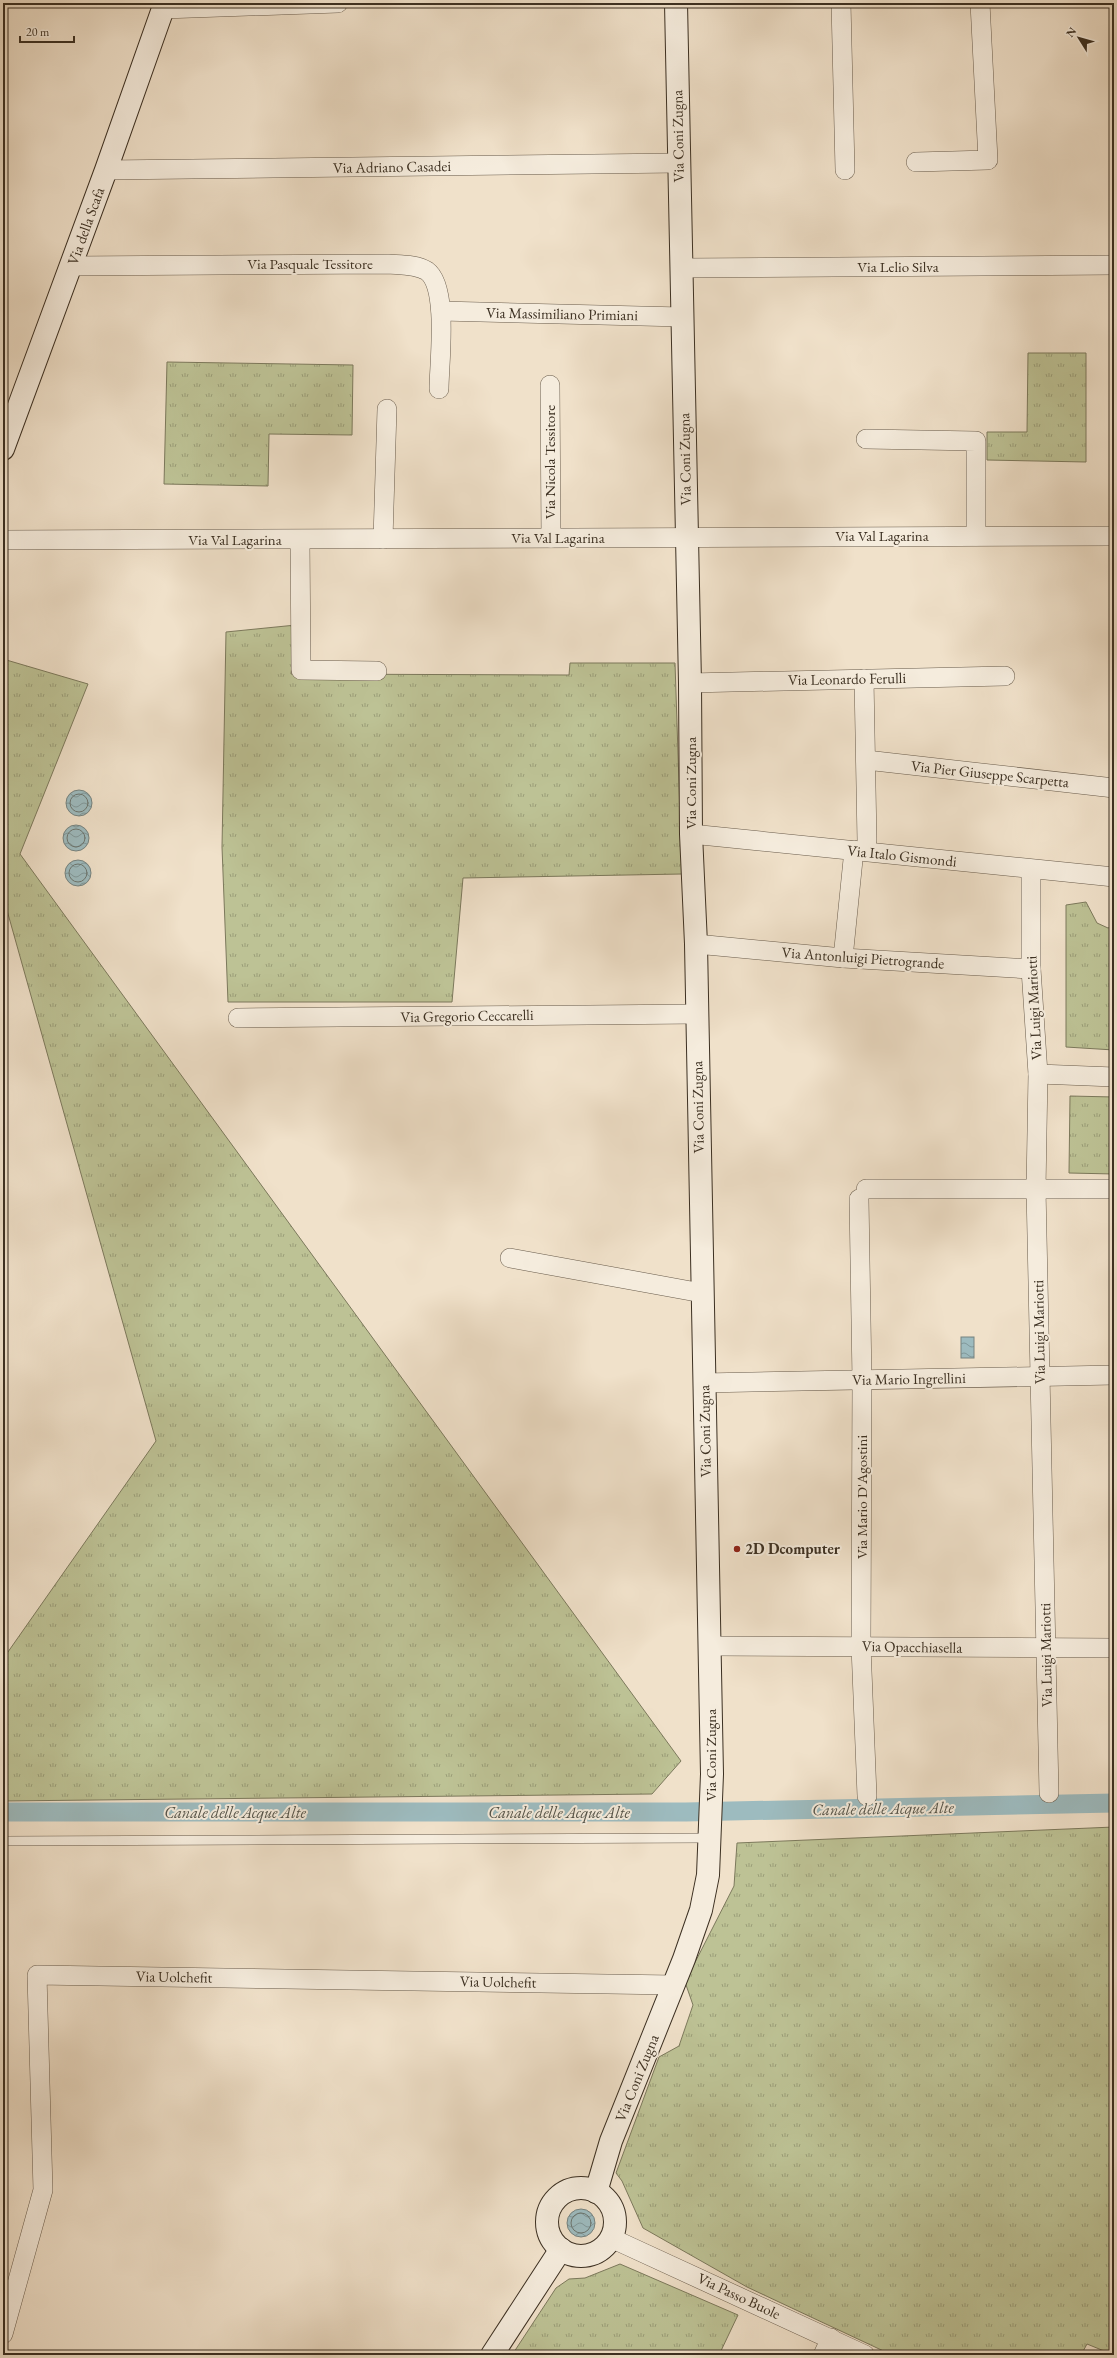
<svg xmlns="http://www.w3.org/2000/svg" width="1117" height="2358" viewBox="0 0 1117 2358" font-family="'EB Garamond',serif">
  <defs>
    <pattern id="grass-tufts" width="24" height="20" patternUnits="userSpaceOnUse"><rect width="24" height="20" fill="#bdc295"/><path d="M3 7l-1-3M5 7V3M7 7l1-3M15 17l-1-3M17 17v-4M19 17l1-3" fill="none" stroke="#9b9e79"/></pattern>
    <pattern id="water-waves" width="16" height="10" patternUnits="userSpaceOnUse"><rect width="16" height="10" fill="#9dbbbf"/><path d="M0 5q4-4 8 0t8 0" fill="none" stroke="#81989b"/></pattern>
  </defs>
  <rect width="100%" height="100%" fill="#f0e1ca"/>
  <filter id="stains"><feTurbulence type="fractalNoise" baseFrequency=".005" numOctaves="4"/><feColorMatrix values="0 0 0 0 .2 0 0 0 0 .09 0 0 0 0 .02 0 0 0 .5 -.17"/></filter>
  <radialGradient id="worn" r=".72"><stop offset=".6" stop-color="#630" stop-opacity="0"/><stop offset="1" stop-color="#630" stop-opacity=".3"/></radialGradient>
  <g fill="url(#grass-tufts)" stroke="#7c795c">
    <path d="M 1028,353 L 1086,353 L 1086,462 L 987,460 L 987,432 L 1027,432 Z"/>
    <path d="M 167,362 L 353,365 L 352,435 L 269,434 L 268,486 L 164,484 Z"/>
    <path d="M 296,625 L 291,674 L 569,675 L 570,663 L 675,663 L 682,874 L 463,878 L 452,1002 L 228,1002 L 222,847 L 226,632 Z"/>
    <path d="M 3,659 L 88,684 L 20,854 L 681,1761 L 652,1794 L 3,1801 L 3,1659 L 156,1441 L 3,896 Z"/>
    <path d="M 1086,902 L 1097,923 L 1108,928 L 1114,926 L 1114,1050 L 1066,1047 L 1066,905 Z"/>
    <path d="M 1070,1096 L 1114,1097 L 1114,1174 L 1069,1173 Z"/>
    <path d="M 1114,1827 L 1114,2355 L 1087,2344 L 1081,2355 L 892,2355 L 747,2287 L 643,2228 L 622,2181 L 616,2173 L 659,2057 L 679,2046 L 693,2005 L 685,1982 L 734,1886 L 737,1843 Z"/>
    <path d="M 620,2264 L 738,2315 L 719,2355 L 512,2355 L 556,2288 L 569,2279 L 585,2278 Z"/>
  </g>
  <g fill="url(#water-waves)" stroke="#768380">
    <circle cx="79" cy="803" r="13"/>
    <circle cx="76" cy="838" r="13"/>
    <circle cx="78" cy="873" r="13"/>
    <rect x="961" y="1337" width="13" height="21"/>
    <circle cx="581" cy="2223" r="14"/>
  </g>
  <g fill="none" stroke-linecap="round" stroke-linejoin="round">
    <g stroke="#6c7670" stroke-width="1">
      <circle cx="79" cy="803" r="9"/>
      <circle cx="76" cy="838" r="9"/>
      <circle cx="78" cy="873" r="9"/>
      <circle cx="581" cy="2223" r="10"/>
    </g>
    <path stroke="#9dbbbf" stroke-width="19" d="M 3,1812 L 686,1812 L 1114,1803"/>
    <g stroke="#695c4c" stroke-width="10">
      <path id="lane" d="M 3,1841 L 709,1838"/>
    </g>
    <g stroke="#695c4c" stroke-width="20">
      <g id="street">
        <path d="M 841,3 L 845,170"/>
        <path d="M 163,9 L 338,3"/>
        <path d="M 916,162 L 988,160 L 980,3"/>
        <path d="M 106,170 L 678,163"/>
        <path d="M 71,266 L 388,264 C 400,265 416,264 427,271 C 449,287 439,364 439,389"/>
        <path d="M 682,268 L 1114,265"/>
        <path d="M 441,311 L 682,317"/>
        <path d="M 550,385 L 551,538"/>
        <path d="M 866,439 L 976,441 L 976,536"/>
        <path d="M 383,539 L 387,409"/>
        <path d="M 3,540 L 1114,536"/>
        <path d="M 300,540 L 301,670 L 377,671"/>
        <path d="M 864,679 L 867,841"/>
        <path d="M 690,683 L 1005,676"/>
        <path d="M 866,760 L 1114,788"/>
        <path d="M 691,834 L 1114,877"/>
        <path d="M 1031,870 L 1031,969 L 1038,1074 L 1036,1189 L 1049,1793"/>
        <path d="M 696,944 L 843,958 L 1031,969"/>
        <path d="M 843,958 L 854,850"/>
        <path d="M 238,1018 L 696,1014"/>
        <path d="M 1038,1074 L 1114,1077"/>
        <path d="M 866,1189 L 1114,1189"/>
        <path d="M 859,1199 L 862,1380 L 861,1646 L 867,1796"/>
        <path d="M 510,1258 L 702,1293"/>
        <path d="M 704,1383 L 1114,1375"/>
        <path d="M 710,1646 L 1114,1648"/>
        <path d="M 611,2238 L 865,2355"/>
        <path d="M 3,2334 L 43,2190 L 37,1975 L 674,1985"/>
        <path d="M 823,2355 L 831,2338"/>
      </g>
    </g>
    <g stroke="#3c3022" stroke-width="24">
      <g id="secondary">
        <path d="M 3,449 L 106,170 L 165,3"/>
        <circle cx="581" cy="2222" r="34"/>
        <path d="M 596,2192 L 611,2141 L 684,1959 L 701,1910 L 708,1875 L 712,1774 L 696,944 L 691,834 L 690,683 L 676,3"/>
        <path d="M 492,2355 L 561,2249"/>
      </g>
    </g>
    <use href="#lane" stroke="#f5ecdd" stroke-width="9"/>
    <use href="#street" stroke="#f5ecdd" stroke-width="19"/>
    <use href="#secondary" stroke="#f5ecdd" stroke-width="22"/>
  </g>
  <circle fill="#8f2418" stroke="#f5ecdd" stroke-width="1.5" cx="737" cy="1549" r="4"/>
  <g text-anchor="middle" stroke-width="4" stroke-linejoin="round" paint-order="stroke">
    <g font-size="15" fill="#3c3022" stroke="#f5ecdd">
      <text transform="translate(678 136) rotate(-91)" y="5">Via Coni Zugna</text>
      <text transform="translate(392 167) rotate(-1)" y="5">Via Adriano Casadei</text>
      <text transform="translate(86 226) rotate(-70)" y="5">Via della Scafa</text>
      <text x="310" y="269">Via Pasquale Tessitore</text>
      <text x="898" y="272">Via Lelio Silva</text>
      <text transform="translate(562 314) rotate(1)" y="5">Via Massimiliano Primiani</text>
      <text transform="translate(685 459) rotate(-91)" y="5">Via Coni Zugna</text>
      <text transform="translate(550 462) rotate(-90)" y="5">Via Nicola Tessitore</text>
      <text x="882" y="541">Via Val Lagarina</text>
      <text x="558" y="543">Via Val Lagarina</text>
      <text x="235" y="545">Via Val Lagarina</text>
      <text transform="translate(847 679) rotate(-1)" y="5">Via Leonardo Ferulli</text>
      <text transform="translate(990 774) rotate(6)" y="5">Via Pier Giuseppe Scarpetta</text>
      <text transform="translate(691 783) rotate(-90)" y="5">Via Coni Zugna</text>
      <text transform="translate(902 856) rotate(6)" y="5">Via Italo Gismondi</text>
      <text transform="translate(863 958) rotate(4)" y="5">Via Antonluigi Pietrogrande</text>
      <text transform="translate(1034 1008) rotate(-93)" y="5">Via Luigi Mariotti</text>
      <text transform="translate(467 1016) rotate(-1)" y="5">Via Gregorio Ceccarelli</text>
      <text transform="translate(698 1107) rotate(-91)" y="5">Via Coni Zugna</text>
      <text transform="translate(1039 1332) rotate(-91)" y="5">Via Luigi Mariotti</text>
      <text transform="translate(909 1379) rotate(-1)" y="5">Via Mario Ingrellini</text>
      <text transform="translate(705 1431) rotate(-91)" y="5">Via Coni Zugna</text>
      <text transform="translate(862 1497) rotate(-90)" y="5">Via Mario D'Agostini</text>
      <text transform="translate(912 1647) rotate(1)" y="5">Via Opacchiasella</text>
      <text transform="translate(1046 1655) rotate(-91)" y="5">Via Luigi Mariotti</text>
      <text transform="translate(711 1755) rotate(-90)" y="5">Via Coni Zugna</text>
      <text transform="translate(174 1977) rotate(1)" y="5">Via Uolchefit</text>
      <text transform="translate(498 1982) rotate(1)" y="5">Via Uolchefit</text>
      <text transform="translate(637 2078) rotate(-68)" y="5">Via Coni Zugna</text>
      <text transform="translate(739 2296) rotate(25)" y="5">Via Passo Buole</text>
    </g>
    <g font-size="15" font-weight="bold" fill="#3c3022" stroke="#f5ecdd" text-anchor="start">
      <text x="745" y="1554">2D Dcomputer</text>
    </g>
    <g font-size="16" font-style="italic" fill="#545349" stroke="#f5ecdd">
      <text transform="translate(883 1808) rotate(-1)" y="6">Canale delle Acque Alte</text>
      <text x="235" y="1818">Canale delle Acque Alte</text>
      <text x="559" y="1818">Canale delle Acque Alte</text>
    </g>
  </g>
  <rect width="1117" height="2358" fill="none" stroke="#f0e1ca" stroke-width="16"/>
  <rect x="4" y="4" width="1109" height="2350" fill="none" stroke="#3c3022" stroke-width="2"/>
  <rect x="8" y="8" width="1101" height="2342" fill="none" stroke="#3c3022"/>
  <g transform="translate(1079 38) rotate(307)" stroke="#f5ecdd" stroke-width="3" paint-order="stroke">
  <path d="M0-3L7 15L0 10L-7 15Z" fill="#3c3022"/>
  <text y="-6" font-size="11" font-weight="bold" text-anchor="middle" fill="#3c3022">N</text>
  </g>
  <path d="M20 36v6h54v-6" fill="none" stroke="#3c3022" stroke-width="2"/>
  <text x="26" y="36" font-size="12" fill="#3c3022" stroke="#f5ecdd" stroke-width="3" paint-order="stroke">20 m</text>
  <rect width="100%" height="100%" filter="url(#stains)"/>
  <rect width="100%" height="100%" fill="url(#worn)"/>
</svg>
